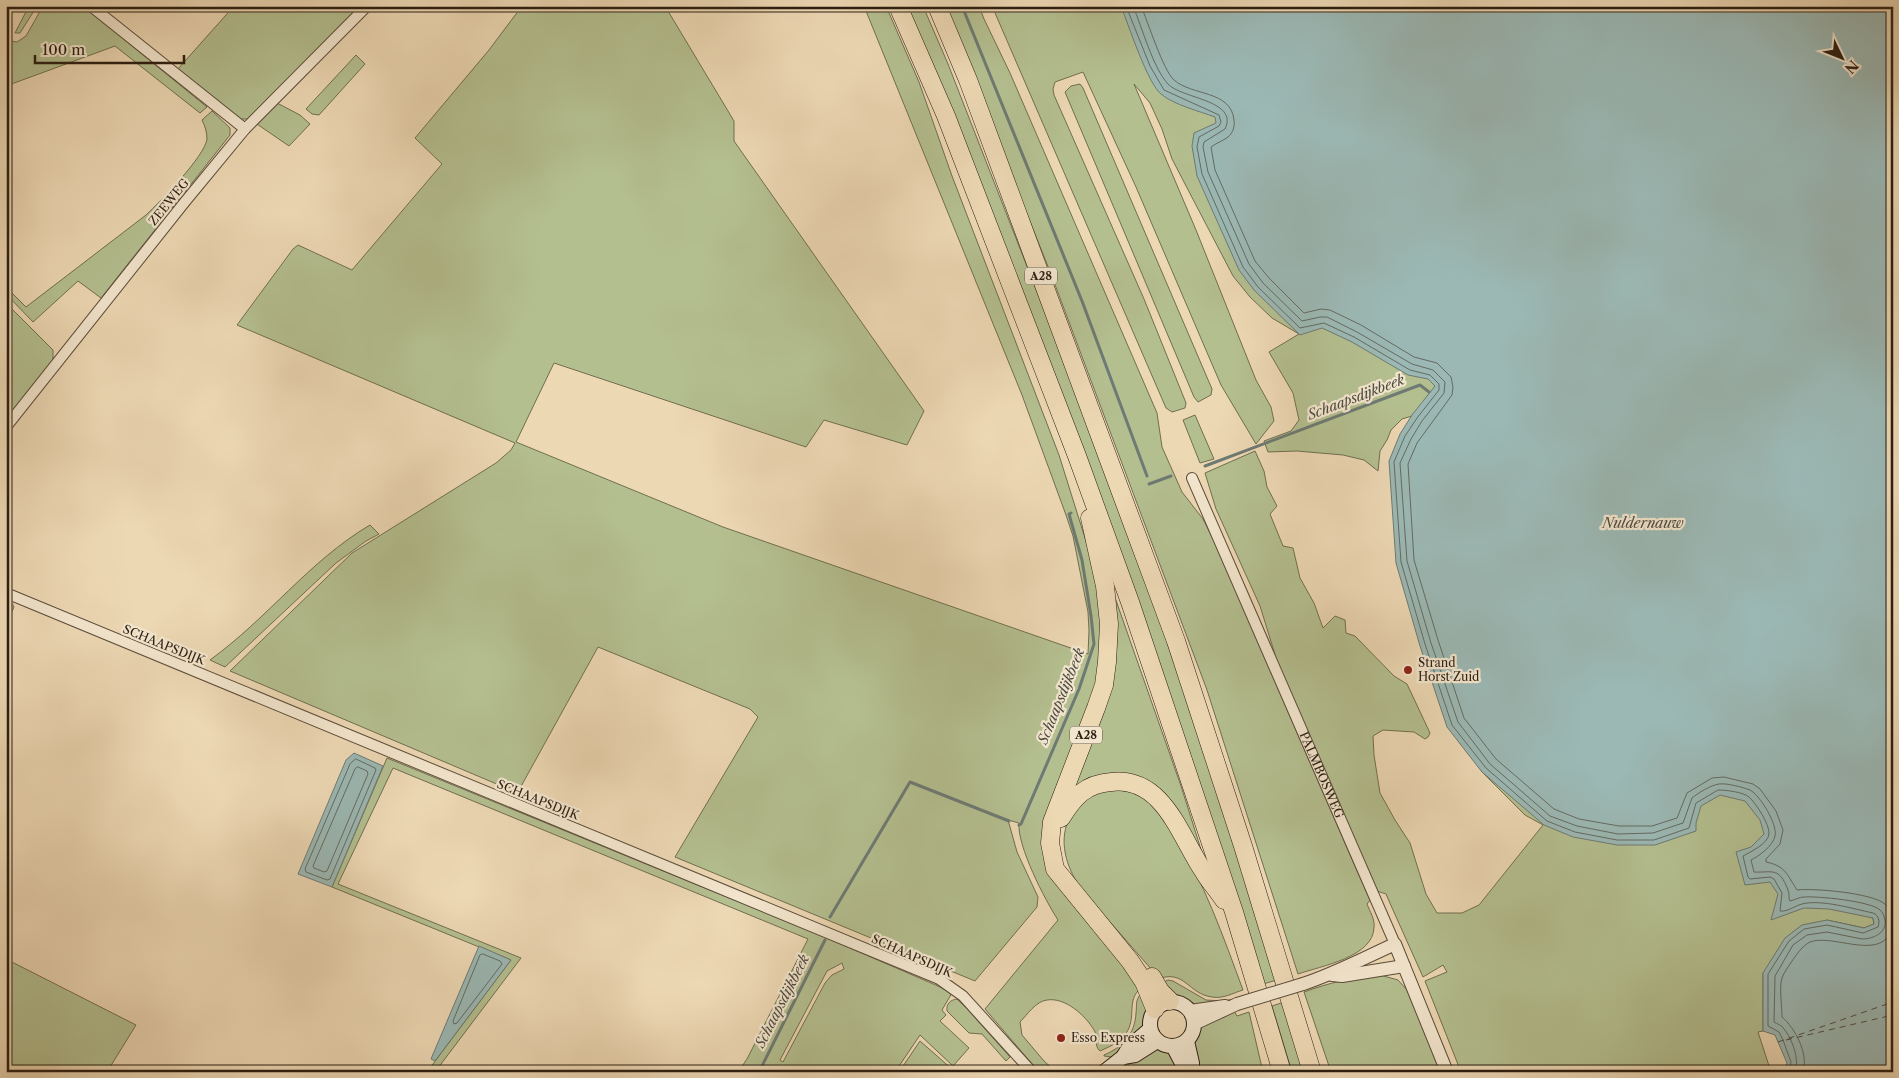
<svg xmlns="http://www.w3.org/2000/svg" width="1899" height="1078" viewBox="0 0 1899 1078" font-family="'Libre Caslon Text',serif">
  <rect width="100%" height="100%" fill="#edd8b4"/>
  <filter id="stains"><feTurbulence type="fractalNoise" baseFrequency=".004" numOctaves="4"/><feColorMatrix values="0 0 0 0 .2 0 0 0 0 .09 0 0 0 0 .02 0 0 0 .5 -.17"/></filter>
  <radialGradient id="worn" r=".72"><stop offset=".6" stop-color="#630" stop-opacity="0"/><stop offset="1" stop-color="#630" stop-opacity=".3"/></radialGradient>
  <g fill="#b4bf90" stroke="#706e50" fill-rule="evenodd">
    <path d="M 29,6 L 37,6 L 20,33 L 15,33 Z"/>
    <path d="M 43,6 L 83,6 L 207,107 L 200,113 L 115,46 L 6,86 L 6,38 L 11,41 L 17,42 L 26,36 Z"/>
    <path d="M 234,6 L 360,6 L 247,119 L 238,119 L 177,70 Z"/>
    <path d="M 522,6 L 665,6 L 734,121 L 734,141 L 924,411 L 907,445 L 824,420 L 806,447 L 554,363 L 516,442 L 723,527 L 1088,654 L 1089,631 L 1088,612 L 1073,536 L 1066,515 L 1022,395 L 864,6 L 886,6 L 919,82 L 952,176 L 1059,455 L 1089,551 L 1103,616 L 1097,684 L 1042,845 L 1143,987 C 1126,997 1136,1015 1128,1030 C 1123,1041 1111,1046 1100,1051 C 1093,1045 1099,1037 1094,1030 C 1085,1015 1065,997 1047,1000 C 1036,1001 1027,1015 1020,1022 L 1022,1035 L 1044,1061 L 1054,1070 L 1058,1071 L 1078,1068 L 1080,1069 L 1079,1072 L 1039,1072 L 985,1009 L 1058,920 C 1045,900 1017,846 1019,823 L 1008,820 L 1017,852 L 1038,897 L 1037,907 L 975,981 L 675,857 L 758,717 L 750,709 L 598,647 L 519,790 L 499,785 L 230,671 L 352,553 L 496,463 L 511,450 L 515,443 L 237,325 L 293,249 L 298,245 L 352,270 L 442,164 L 415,138 L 489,50 Z"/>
    <path d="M 903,6 L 923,6 L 948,64 L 1115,492 L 1201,740 L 1277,980 L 1263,984 Z"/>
    <path d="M 944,6 L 979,6 L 984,19 L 1010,73 L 1157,413 L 1162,447 L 1182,492 L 1203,519 L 1213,539 L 1351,857 L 1370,900 L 1367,904 C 1370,912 1375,919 1374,927 C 1374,957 1321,966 1298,974 L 1207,690 L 1051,274 Z"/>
    <path d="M 992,6 L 1893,6 L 1873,919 L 1874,924 L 1864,928 L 1827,920 L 1763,973 L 1763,1031 L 1758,1032 L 1771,1072 L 1461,1072 L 1425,981 L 1447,972 L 1443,965 L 1423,977 L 1389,901 L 1386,894 L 1377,891 L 1278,664 L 1260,606 L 1216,509 L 1205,473 L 1255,451 L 1264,471 L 1267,487 L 1277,506 L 1270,514 L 1283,546 L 1293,548 L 1300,578 L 1314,603 L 1323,628 L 1335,616 L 1345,620 L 1346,633 L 1355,636 L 1394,676 L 1407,684 L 1430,733 L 1428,737 L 1425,739 L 1414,732 L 1383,730 L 1373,736 L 1374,755 L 1380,793 L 1395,820 L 1410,843 L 1426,894 L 1437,913 L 1462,913 L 1479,905 L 1543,825 L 1525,815 L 1482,772 L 1404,434 L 1412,416 L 1402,419 L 1391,430 L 1387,440 L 1380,451 L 1378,471 L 1364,460 L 1343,455 L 1297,451 L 1268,452 L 1264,441 L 1291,431 L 1299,420 L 1293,393 L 1269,352 L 1299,334 L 1272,318 L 1250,297 L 1233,276 L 1172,159 L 1162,129 L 1150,103 L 1134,84 L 1196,230 L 1256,380 L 1271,407 L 1274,421 L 1256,444 L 1221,385 L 1136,187 L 1083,72 L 1055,82 L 1053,89 L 1054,95 L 1144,299 L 1186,403 L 1185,408 L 1172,412 L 1166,408 Z"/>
    <path d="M 356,55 L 365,64 L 319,115 L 312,114 L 306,109 Z"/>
    <path d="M 1080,84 L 1083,88 L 1212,389 L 1211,395 L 1198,402 L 1194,397 L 1065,92 L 1071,86 Z"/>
    <path d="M 277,103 L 300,115 L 310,124 L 289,146 L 257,124 Z"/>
    <path d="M 212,111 L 230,128 L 230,135 L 101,298 L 78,281 L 33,322 L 6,294 L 6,287 L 26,307 L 146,215 C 160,202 205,156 207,139 C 207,132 205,126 202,120 Z"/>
    <path d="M 6,303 L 53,350 L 53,361 L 12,412 L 6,407 Z"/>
    <path d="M 1195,415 L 1214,459 L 1200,463 L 1183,420 Z"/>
    <path d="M 370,525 L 379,534 L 366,541 L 336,563 L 225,667 L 210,660 C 267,619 309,561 370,525 Z"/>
    <path d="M 1105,569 L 1181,786 L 1210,878 L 1133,780 L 1063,804 L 1103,702 Z"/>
    <path d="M 6,600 L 12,603 L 14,607 L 6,626 Z"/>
    <path d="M 387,758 L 822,936 L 938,986 L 952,993 L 942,1010 L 946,1015 L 940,1021 L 969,1048 L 953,1066 L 920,1035 L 895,1072 L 738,1072 L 747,1059 L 808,939 L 393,768 L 338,884 L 521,958 L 435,1072 L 427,1072 L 511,960 L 332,887 ZM 842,963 L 844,969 L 832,975 L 825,983 L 783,1062 L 780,1060 L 827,971 Z"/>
    <path d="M 1115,790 C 1131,790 1144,797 1156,808 C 1163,814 1168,825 1173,833 C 1204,881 1223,936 1243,990 C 1233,993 1223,999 1212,997 C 1188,994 1185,969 1158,979 L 1152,970 L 1082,890 C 1059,858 1054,818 1092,795 C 1098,791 1108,791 1115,790 Z"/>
    <path d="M 6,959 L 136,1025 L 107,1072 L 6,1072 Z"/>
    <path d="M 1380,975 L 1398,980 L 1407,990 L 1441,1072 L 1331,1072 L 1304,992 C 1328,983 1354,977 1380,975 Z"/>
    <path d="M 1168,980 L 1173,981 L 1206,1000 L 1223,1001 L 1235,999 L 1218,1003 L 1191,1005 L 1174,997 L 1160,984 Z"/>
    <path d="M 1141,994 L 1149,1008 L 1144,1026 L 1112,1057 L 1104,1056 L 1104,1055 C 1123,1047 1135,1034 1136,1013 C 1137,1006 1135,1000 1141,994 Z"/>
    <path d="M 957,999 L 968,1010 L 1010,1057 L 1006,1061 L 982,1034 L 969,1033 L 947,1011 C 946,1004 950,1000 957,999 Z"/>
    <path d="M 1284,1002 L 1305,1072 L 1292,1072 L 1272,1006 Z"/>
    <path d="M 1234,1011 L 1237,1016 L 1249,1012 L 1263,1072 L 1198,1072 C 1196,1054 1190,1042 1201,1027 Z"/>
    <path d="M 920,1041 L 953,1070 L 952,1072 L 899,1072 Z"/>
    <path d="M 1161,1049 L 1171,1054 L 1182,1072 L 1117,1072 L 1150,1050 Z"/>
  </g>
  <g fill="#9bb8b4" stroke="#6e7a73">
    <path d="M 1121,6 L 1893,6 L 1893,1072 L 1784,1072 L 1787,1063 L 1775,1035 L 1763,1031 L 1763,973 L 1785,938 L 1802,925 L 1827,920 L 1864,928 L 1874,924 L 1873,918 L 1829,909 L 1804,908 L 1771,920 L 1778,894 L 1770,882 L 1745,885 L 1736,852 L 1751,847 L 1764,834 L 1760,820 L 1745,801 L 1720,795 L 1701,806 L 1696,823 L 1696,831 L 1655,845 L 1617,845 L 1573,837 L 1544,825 L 1482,772 L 1447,727 L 1420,646 L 1396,563 L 1389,461 L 1400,434 L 1412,415 L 1435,386 L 1428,379 L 1408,375 L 1352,342 L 1322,328 L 1300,335 L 1254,290 L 1239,270 L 1197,176 L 1192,146 L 1194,133 L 1216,123 L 1215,117 C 1199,111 1174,105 1161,94 C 1148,84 1128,24 1121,6 Z"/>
    <path d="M 354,753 L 383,766 L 332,887 L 298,874 L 346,760 Z"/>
    <path d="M 479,946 L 511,960 L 435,1061 L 431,1059 Z"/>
  </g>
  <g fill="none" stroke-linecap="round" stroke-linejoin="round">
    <g stroke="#636b62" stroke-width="1">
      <path d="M 1126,6 L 1150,66 L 1164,90 L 1219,115 L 1221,122 L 1219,126 L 1199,137 L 1197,147 L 1202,174 L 1243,267 L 1258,287 L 1300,328 L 1324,323 L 1354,337 L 1410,370 L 1430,375 L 1439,384 L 1439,390 L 1417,418 L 1405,436 L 1394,462 L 1401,562 L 1425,644 L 1452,725 L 1486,768 L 1547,821 L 1575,832 L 1617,840 L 1654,840 L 1689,828 L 1696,803 L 1718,790 C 1726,790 1743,792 1749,797 C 1756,803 1770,825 1769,834 C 1768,844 1750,852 1743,856 L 1748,877 L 1750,879 L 1770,877 L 1774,879 L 1782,893 L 1780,911 C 1788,912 1794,906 1802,904 C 1821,899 1854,909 1873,913 C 1879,915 1880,922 1878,927 L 1863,933 L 1827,925 L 1804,929 L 1789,941 L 1768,974 L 1768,1026 L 1779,1032 L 1783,1040 L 1791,1062 L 1789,1072"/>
      <path d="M 1133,6 C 1142,27 1153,68 1168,84 C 1182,99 1239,100 1225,129 L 1204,142 L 1203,147 L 1208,172 L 1249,264 L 1263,283 L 1302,321 L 1320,317 L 1327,317 L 1357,332 L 1412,364 L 1433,370 L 1445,382 L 1444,393 L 1422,421 L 1411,439 L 1400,463 L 1407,561 L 1431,643 L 1458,722 L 1490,764 L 1550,816 L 1577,826 L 1618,834 L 1653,833 L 1683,823 L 1692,798 C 1698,793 1711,785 1719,784 C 1727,783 1742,787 1750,790 C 1760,795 1778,825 1775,836 C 1773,846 1759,856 1751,860 L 1754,872 C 1772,873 1779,866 1788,890 C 1790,895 1788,898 1790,901 C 1795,900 1799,897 1804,897 C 1818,896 1870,901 1880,910 C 1883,912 1884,916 1885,920 C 1887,933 1873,939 1862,939 L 1827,932 L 1807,935 L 1793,945 L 1775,976 L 1774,1022 C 1777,1024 1782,1025 1784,1029 C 1792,1039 1800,1059 1795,1072"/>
      <path d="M 1141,6 C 1148,22 1163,70 1174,80 C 1192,96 1231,90 1234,120 C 1235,126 1233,133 1228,137 C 1223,141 1216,143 1211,147 L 1215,170 L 1255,261 L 1269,278 L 1304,313 L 1321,309 L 1330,310 L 1361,325 L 1414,357 L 1437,363 L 1451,377 L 1453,387 L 1452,395 L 1417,443 L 1408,464 L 1414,560 L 1438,640 L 1464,718 L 1496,759 L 1554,809 L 1579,819 L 1619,826 L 1652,826 L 1677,818 L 1687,793 L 1712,778 L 1724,777 L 1753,784 L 1760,789 L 1776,811 L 1783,830 L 1780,844 L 1766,859 L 1766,862 C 1786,866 1787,875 1797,890 C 1814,888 1872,893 1885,904 C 1890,908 1891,914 1893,921"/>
      <path d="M 356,759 L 375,768 L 376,770 L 330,879 L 327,880 L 306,872 L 305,869 L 350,764 Z"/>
      <path d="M 358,767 L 367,771 L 368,774 L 327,871 L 324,872 L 314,868 L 313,866 L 355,769 Z"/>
      <path d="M 483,954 L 500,961 L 502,964 L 457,1023 L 454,1024 L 453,1021 L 480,955 Z"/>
      <path d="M 1803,1072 C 1809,1054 1795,1028 1782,1017 C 1782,1006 1779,987 1782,978 C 1784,972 1789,966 1792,961 C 1797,954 1802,946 1810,942 C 1834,933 1884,964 1893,926"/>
    </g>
    <g stroke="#6e7a73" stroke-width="3">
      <path d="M 962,6 L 1082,301 L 1147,476"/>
      <path d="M 1205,466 L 1420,385 L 1429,392"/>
      <path d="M 1149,484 L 1171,476"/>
      <path d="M 1019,825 L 1021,824 L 1079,689 L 1094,644 L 1091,616 L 1082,560 L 1069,514 L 1071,513"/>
      <path d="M 830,917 L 910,782 L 1009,821"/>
      <path d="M 759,1072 L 825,940"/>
    </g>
    <g stroke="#4d4c42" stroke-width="1" stroke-dasharray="6 5" stroke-linecap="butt">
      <path d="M 1786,1040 L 1893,1015"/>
      <path d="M 1778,1042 L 1893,1002"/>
    </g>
    <g stroke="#5c4c3a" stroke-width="12">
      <g id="minor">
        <path d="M 91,6 L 245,129"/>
        <path d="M 6,427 L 184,203 L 245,129 L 367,6"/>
        <path id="s1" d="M 1192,478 L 1395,944"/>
        <path d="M 6,593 L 939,979 L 963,996 L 1032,1072"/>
      </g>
    </g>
    <g stroke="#5c4c3a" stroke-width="14">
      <g id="tertiary">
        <path d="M 1332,975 L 1342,976 L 1404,966"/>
        <path d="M 1303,984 C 1334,974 1364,958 1395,944 L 1447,1072"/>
        <path d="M 1190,1011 L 1225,1006"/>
        <path d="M 1194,1024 L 1237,1004"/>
      </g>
    </g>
    <g stroke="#2b1e11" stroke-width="16">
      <g id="secondary">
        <circle cx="1172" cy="1024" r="22"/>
        <path d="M 1187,1041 L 1192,1063 L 1192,1072"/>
        <path d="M 1173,1046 L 1184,1067 L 1189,1072"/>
        <path d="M 1123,1057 L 1135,1055 L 1157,1041"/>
        <path d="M 1104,1072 L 1123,1057 L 1129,1047 L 1150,1029"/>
      </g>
    </g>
    <g stroke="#2b1e11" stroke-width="19">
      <g id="motorway">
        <path d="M 898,6 L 946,116 L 1077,456 L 1130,602 L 1234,912 L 1282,1072"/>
        <path d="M 937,6 L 968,80 L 1176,641 L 1243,846 L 1312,1072"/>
        <path d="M 1090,518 L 1105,586 L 1109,624 L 1107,662 L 1104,685 L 1096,708 L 1052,822 L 1050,843 L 1055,869 L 1130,961 L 1144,982 L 1155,1009"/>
        <path d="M 1061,818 C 1074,797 1085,784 1111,782 C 1164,776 1180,837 1204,872 C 1210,882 1218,891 1224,900"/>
        <path d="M 1152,977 L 1160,991 L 1170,1001"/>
      </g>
    </g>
    <use href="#minor" stroke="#f3e6ce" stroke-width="10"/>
    <use href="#tertiary" stroke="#f3e6ce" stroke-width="12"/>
    <use href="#secondary" stroke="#f3e6ce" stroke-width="14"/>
    <use href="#motorway" stroke="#edd8b4" stroke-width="18"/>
    <g stroke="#5c4c3a" stroke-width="14" stroke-linecap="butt">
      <path id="tertiary-bridge" d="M 1237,1004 L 1303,984"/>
    </g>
    <use href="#tertiary-bridge" stroke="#f3e6ce" stroke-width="12"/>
  </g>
  <g fill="#8f2418" stroke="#f3e6ce" stroke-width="2">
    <circle cx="1408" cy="670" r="5"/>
    <circle cx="1061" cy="1038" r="5"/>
  </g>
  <g text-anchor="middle" stroke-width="4.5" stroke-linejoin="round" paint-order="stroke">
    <g fill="#f3e6ce" stroke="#675a4a" stroke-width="1">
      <rect x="1025" y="267.5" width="32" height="17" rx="4"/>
      <rect x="1070" y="726.5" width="32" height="17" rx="4"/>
    </g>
    <g font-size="11" font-weight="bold" fill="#2b1e11">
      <text x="1041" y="280">A28</text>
      <text x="1086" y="739">A28</text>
    </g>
    <g font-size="12" fill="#2b1e11" stroke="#f3e6ce">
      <text transform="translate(169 202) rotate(-51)" y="4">ZEEWEG</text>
      <text transform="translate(164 645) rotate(22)" y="4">SCHAAPSDIJK</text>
      <text dy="4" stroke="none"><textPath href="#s1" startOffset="324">PALMBOSWEG</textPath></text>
      <text transform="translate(538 800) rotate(22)" y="4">SCHAAPSDIJK</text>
      <text transform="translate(912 956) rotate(24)" y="4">SCHAAPSDIJK</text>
    </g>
    <g font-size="12" fill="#2b1e11" stroke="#f3e6ce" text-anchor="start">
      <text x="1418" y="667">Strand<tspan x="1418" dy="14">Horst Zuid</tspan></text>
      <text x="1071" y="1042">Esso Express</text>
    </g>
    <g font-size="14" font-style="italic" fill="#4d4c42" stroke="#f3e6ce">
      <text transform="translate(1356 397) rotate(-21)" y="5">Schaapsdijkbeek</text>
      <text x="1643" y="528">Nuldernauw</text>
      <text transform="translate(1061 696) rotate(-68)" y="5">Schaapsdijkbeek</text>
      <text transform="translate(782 1001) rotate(-63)" y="5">Schaapsdijkbeek</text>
    </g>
  </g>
  <rect width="1899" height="1078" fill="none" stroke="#edd8b4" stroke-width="25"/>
  <rect x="8" y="8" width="1884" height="1063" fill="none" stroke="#2b1e11" stroke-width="2.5"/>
  <rect x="12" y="12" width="1874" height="1053" fill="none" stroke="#2b1e11"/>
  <g transform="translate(1842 58) rotate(133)" stroke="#f3e6ce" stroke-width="4" paint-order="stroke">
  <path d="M0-4L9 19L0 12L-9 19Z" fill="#2b1e11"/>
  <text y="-8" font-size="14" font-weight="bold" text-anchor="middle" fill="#2b1e11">N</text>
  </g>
  <path d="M35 55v8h149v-8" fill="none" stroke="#2b1e11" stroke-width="2.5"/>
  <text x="42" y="55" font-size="15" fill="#2b1e11" stroke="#f3e6ce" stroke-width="4" paint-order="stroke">100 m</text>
  <rect width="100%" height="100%" filter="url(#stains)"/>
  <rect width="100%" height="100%" fill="url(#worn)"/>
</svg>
